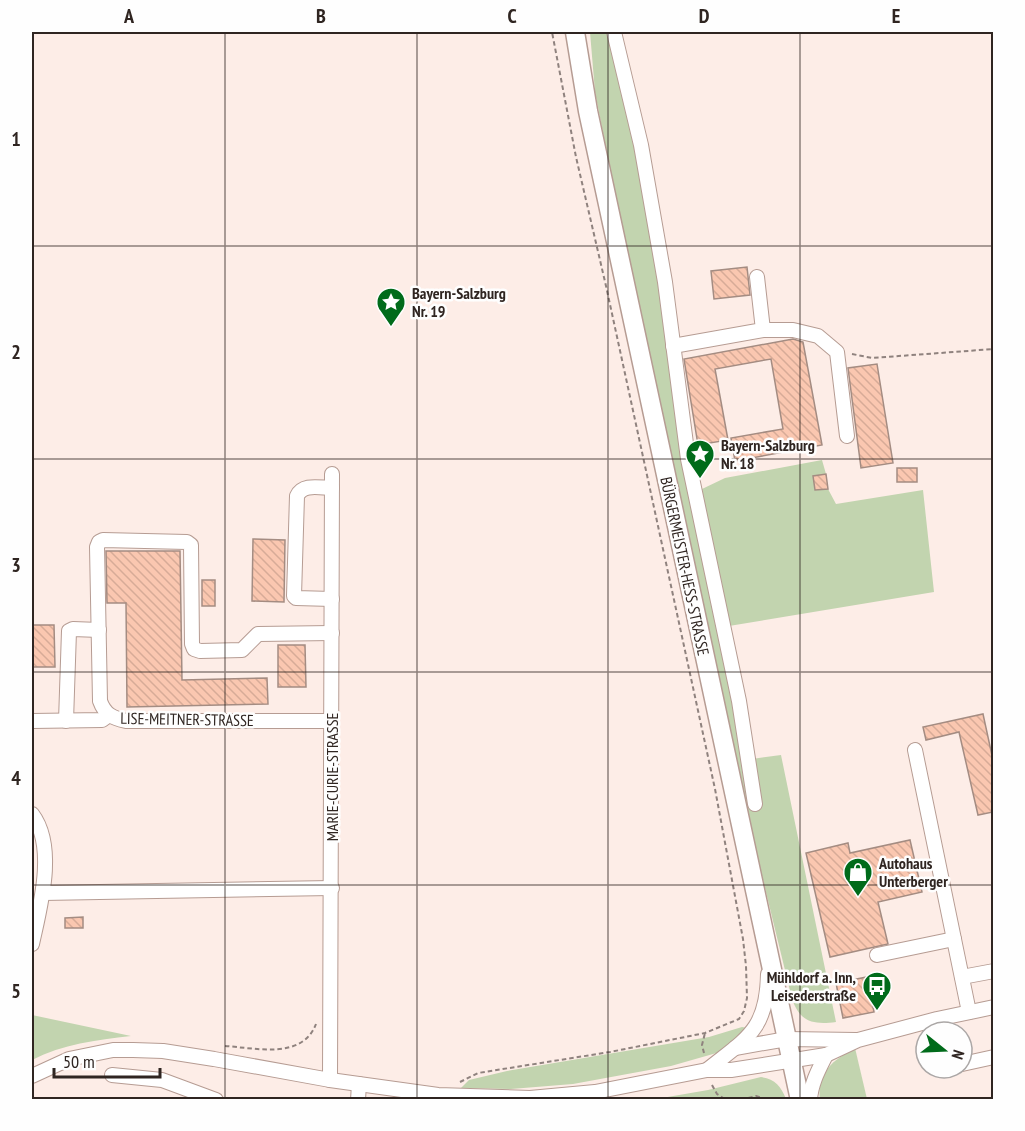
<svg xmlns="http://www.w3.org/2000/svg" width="1025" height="1131" viewBox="0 0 1025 1131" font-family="'PT Sans Narrow',sans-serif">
  <defs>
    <pattern id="building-back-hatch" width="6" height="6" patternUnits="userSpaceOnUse" patternTransform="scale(1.5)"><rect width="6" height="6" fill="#fac7b0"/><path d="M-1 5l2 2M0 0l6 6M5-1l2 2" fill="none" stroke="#d7ab97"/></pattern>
  </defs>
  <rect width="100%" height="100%" fill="#fdede7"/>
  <g fill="#c2d4af">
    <path d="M 590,32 L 611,32 L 636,150 L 668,342 L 752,759 L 781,755 L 836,1022 C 813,1025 800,1022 792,999 L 747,814 L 632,281 L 595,92 Z"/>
    <path d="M 822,460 L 826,474 L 813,476 L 815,490 L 828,489 L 836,504 L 923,490 L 934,592 L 729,626 L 702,489 L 725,478 Z"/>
    <path d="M 32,479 L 33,479 L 34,611 L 32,611 Z"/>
    <path d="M 32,1015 L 131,1036 C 96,1040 63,1044 32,1060 Z"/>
    <path d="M 742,1027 L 748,1028 L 742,1037 L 720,1052 L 671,1066 L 573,1084 L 511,1089 L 461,1088 L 469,1080 L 507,1071 L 709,1037 Z"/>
    <path d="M 855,1048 L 867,1099 L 820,1100 C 816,1073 833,1060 855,1048 Z"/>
    <path d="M 761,1077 C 775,1079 781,1086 786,1099 L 656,1099 L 708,1090 Z"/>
  </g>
  <g fill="url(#building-back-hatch)" stroke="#a48c82" stroke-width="1.5">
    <path d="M 747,267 L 750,295 L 714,299 L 711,271 Z"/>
    <path d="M 793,339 L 803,342 L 822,445 L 735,461 L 731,438 L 783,429 L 771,359 L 715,369 L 728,440 L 698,445 L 684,359 Z"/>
    <path d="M 877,364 L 893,463 L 861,468 L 848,368 Z"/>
    <rect x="897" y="468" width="20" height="14"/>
    <path d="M 826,474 L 828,489 L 815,490 L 813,476 Z"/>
    <path d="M 253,539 L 285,540 L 284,602 L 252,601 Z"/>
    <path d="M 106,551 L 180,551 L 182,680 L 267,678 L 268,704 L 127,707 L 126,603 L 107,603 Z"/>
    <rect x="202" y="580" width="13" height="26"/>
    <path d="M 32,625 L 54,625 L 55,667 L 32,667 Z"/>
    <path d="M 278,645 L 305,645 L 306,687 L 278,687 Z"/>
    <path d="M 983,714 L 993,760 L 993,812 L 978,815 L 959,732 L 926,740 L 923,727 Z"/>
    <path d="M 910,840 L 922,892 L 878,902 L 888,944 L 830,957 L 806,853 L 848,843 L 850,853 Z"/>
    <path d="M 83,917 L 83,928 L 65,928 L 65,918 Z"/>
    <path d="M 867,977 L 874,1012 L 843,1018 L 836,983 Z"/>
  </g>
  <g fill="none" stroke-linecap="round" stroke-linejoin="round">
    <g stroke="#b69c93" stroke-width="16">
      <g id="minor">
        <path d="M 614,32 L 641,145 L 665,282 L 688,459 L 739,701 L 755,804"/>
        <path d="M 763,330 L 793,330 L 818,336 L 837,352 L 847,436"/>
        <path d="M 673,346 L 763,330 L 757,277"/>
        <path d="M 332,488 C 320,488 303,483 297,496 L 294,596 L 296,598 L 332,599"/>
        <path d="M 332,633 L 258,634 L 242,650 L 200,651 L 194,649 L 192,644 L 191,545 L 187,542 L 103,540 L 99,542 L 97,547 L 100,701 C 105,715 113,718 126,721 L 332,721"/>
        <path d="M 32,721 L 102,720 L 109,715"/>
        <path d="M 66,721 L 69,631 L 73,629 L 99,630"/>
        <path d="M 915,750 L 969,1012"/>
        <path d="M 32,814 C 57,847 40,907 32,944"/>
        <path d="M 43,893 L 332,888"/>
        <path d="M 877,955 L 954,939"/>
        <path d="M 962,977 L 994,971"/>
        <path d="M 735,1048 L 787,1039 L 856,1040"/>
        <path d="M 962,1064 L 994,1057"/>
        <path d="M 707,1070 C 747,1038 767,1030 768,974"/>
        <path d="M 112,1075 L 162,1080 L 216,1100"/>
        <path d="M 32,1076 L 69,1059 L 113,1050 L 133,1050 L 163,1051 L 214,1059 L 330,1080 L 438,1095 L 530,1098 L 595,1092 L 707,1070 L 731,1070 L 826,1055 L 858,1040 L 937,1019 L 994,1007"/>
        <path d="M 330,1080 L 332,474"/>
        <path d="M 358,1100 L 359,1084"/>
        <path d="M 810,1100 C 811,1083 819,1069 826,1055"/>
      </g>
    </g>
    <g stroke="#b69c93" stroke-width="21">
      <path id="major" d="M 575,32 L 588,111 L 800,1100"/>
    </g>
    <g stroke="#8f827e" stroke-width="2" stroke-dasharray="4.5 3" stroke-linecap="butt">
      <path d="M 852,354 L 872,358 L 994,349"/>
      <path d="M 225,1046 C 256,1048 302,1060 316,1024"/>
      <path d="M 704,1053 L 702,1045 L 705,1033"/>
      <path d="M 460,1082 L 478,1073 L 610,1052 L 705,1033 L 739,1019 L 744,1011 L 747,998 L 746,966 L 743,939 L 715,789 L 606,286 L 576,157 L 552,32"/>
      <path d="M 712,1085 L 717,1094 L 726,1100"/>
      <path d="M 741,1100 L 756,1096 L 770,1100"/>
    </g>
    <use href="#minor" stroke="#fff" stroke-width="14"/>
    <use href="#major" stroke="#fff" stroke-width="18"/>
  </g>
  <path fill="none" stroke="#2f2521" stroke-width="1.5" stroke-opacity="0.55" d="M 225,32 L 225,1100M 417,32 L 417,1100M 608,32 L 608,1100M 800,32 L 800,1100M 32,246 L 994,246M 32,459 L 994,459M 32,672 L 994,672M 32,885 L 994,885"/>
  <defs>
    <g id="sight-pin" transform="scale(1.5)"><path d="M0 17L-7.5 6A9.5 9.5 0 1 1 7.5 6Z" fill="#006b1a" stroke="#fefefe"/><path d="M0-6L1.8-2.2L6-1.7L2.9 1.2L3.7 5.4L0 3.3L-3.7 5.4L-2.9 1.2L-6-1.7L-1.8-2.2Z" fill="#fff"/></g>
    <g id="shop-pin" transform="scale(1.5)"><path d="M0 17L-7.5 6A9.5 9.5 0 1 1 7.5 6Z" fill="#006b1a" stroke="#fefefe"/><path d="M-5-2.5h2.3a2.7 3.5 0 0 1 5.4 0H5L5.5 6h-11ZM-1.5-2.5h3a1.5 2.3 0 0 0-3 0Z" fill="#fff"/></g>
    <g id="bus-pin" transform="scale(1.5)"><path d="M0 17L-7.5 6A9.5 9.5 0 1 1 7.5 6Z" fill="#006b1a" stroke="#fefefe"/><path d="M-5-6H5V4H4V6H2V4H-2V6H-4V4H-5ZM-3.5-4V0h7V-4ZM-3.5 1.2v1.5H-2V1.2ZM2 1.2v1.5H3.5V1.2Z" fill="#fff"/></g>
  </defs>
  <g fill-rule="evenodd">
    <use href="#sight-pin" x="391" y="302"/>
    <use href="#sight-pin" x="700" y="454"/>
    <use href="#shop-pin" x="858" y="872"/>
    <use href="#bus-pin" x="877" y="986"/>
  </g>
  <g text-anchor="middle" stroke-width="5" stroke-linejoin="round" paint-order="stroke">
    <g font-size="16" font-weight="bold" fill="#2f2521" stroke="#fefefe" text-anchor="start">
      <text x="412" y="299">Bayern-Salzburg<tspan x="412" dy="18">Nr. 19</tspan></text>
      <text x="721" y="451">Bayern-Salzburg<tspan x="721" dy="18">Nr. 18</tspan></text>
      <text x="879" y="869">Autohaus<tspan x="879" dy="18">Unterberger</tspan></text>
      <text x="856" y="983" text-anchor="end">Mühldorf a. Inn,<tspan x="856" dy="18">Leisederstraße</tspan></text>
    </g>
    <g font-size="16" fill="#2f2521" stroke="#fefefe">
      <text transform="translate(685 566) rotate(78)" y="6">BÜRGERMEISTER-HESS-STRASSE</text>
      <text transform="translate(187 719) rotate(1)" y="6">LISE-MEITNER-STRASSE</text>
      <text transform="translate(332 777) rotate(-90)" y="6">MARIE-CURIE-STRASSE</text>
    </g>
  </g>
  <rect width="1025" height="1131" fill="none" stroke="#fefefe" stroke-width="66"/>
  <g transform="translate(944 1050) rotate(108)"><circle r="28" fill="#fefefe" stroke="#aba7a6" stroke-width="1.5"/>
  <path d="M0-4.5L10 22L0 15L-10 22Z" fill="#006b1a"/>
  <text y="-9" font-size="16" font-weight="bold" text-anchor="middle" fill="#2f2521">N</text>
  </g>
  <path d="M54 1068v9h106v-9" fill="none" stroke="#2f2521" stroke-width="3"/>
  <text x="63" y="1068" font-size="18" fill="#2f2521" stroke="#fefefe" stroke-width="4.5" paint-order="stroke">50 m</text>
  <rect x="33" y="33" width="959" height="1065" fill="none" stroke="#2f2521" stroke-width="2"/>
  <g font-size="20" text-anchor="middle" font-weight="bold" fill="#2f2521">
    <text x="129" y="23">A</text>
    <text x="321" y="23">B</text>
    <text x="512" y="23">C</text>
    <text x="704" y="23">D</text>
    <text x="896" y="23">E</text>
    <text x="16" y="146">1</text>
    <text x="16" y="359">2</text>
    <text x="16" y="572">3</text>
    <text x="16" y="785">4</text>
    <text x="16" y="998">5</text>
  </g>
</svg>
